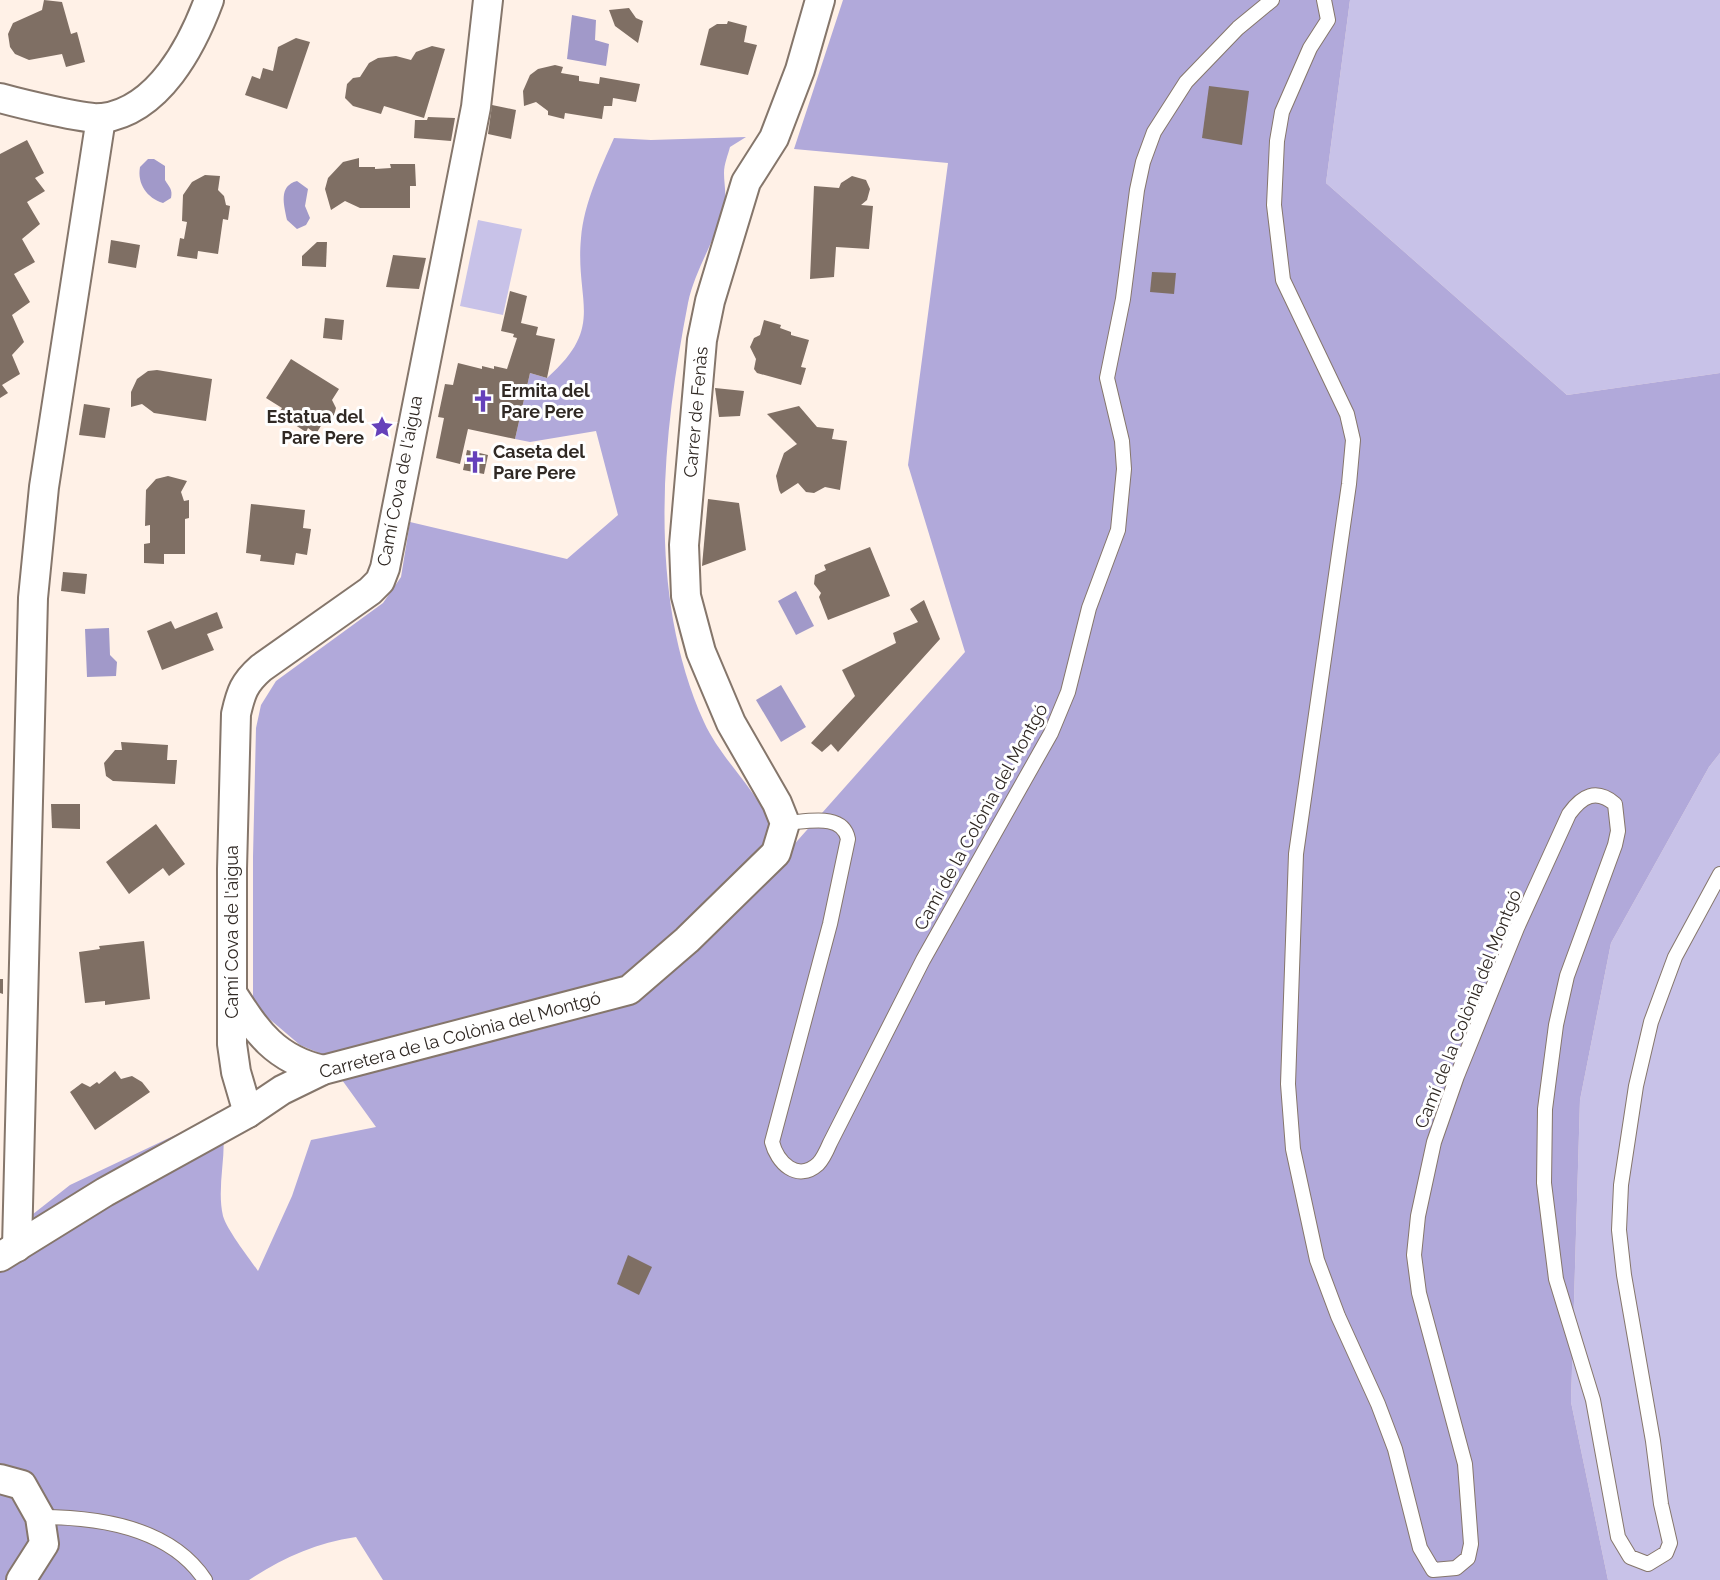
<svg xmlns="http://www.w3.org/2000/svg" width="1720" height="1580" viewBox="0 0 1720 1580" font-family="Raleway,sans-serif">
  <rect width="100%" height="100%" fill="#fff1e7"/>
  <g fill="#c8c2e8">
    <path d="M 1350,0 L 1720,0 L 1720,373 L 1567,395 L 1326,183 Z"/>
    <path d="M 478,220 L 522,229 L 503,315 L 460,306 Z"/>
    <path d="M 1720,753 L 1720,1580 L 1608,1580 L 1571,1402 L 1580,1100 L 1611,943 L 1709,767 Z"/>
  </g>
  <path fill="#b1a9da" d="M 843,0 L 1350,0 L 1326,183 L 1567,395 L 1720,373 L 1720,753 L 1709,767 L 1611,943 L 1580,1100 L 1571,1402 L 1608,1580 L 383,1580 L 356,1537 C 315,1543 283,1558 249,1580 L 0,1580 L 0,1240 L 70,1185 L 207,1120 L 218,1111 C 232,1142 215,1182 223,1216 C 227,1230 249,1258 258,1271 L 292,1196 L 311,1140 L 376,1127 L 324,1055 L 300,1045 L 253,1005 L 253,857 L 256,728 L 261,705 L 276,681 L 383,603 L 401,577 L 410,522 L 567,559 L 618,515 L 596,431 L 530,442 L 515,439 L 530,373 L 547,378 C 606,326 575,303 581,238 C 584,203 600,170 614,138 L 651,140 L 746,137 L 730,147 C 728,155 724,164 724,173 C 724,182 726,192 725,200 C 719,236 695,268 688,303 C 662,437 646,594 704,722 C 717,751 743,777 760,804 C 771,820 777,835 790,849 L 965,652 L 908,465 L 948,163 L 794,149 Z"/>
  <g fill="#a199c9">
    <path d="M 572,15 L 596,20 L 595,40 L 609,44 L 606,66 L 567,59 Z"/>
    <path d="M 148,159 L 154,159 L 165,166 L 165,180 C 169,187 173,189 171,198 L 163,203 C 147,198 137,184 140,167 Z"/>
    <path d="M 297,181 L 308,189 L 305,206 L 310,218 L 306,225 L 297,229 L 287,220 C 284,205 278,186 297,181 Z"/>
    <path d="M 796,591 L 814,626 L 796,635 L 778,601 Z"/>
    <path d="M 109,628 L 110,655 L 117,662 L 116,676 L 87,677 L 85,629 Z"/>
    <path d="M 781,685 L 806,727 L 781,742 L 756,700 Z"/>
  </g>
  <g fill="#7f6f64">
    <path d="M 44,0 L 62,2 L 71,34 L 77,32 L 85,62 L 66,67 L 62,54 L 29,60 L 15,54 L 10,47 L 8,34 L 13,23 L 42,10 Z"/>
    <path d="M 629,8 L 636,18 L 643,21 L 638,43 L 615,26 L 609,10 Z"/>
    <path d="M 728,21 L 747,26 L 744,42 L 757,45 L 748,75 L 700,65 L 709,29 L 717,24 L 727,24 Z"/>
    <path d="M 296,38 L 310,42 L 287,109 L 245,95 L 252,76 L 260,79 L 263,68 L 273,71 L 278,47 Z"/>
    <path d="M 432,46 L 445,49 L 424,118 L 384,106 L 381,114 L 353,106 L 345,98 L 347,84 L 353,78 L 360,77 L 369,63 L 378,58 L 396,56 L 411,60 L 416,52 Z"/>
    <path d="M 555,65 L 563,67 L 561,73 L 579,76 L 579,81 L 599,84 L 600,77 L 640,84 L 636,102 L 613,98 L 612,106 L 604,106 L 602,119 L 565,113 L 564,119 L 548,115 L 548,111 L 536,102 L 524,106 L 523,91 L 530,75 L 538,69 Z"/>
    <path d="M 1209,86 L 1249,91 L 1242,145 L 1202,138 Z"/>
    <path d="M 492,105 L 516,110 L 511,139 L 488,134 Z"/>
    <path d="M 428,117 L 455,118 L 451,141 L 414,138 L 415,120 L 427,120 Z"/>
    <path d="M 27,140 L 44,173 L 35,178 L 45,191 L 27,202 L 40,224 L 22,239 L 35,262 L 14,274 L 30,302 L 12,315 L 24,342 L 12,355 L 20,374 L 2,385 L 8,393 L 0,398 L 0,154 Z"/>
    <path d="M 359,158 L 359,167 L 375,167 L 375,169 L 391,168 L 390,164 L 415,164 L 416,186 L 410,186 L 410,208 L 360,208 L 345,201 L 331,210 L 325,189 L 328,178 L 343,162 Z"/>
    <path d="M 205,175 L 220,176 L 218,190 L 224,196 L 226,205 L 230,206 L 228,220 L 223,219 L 218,254 L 198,251 L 197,259 L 177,256 L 180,238 L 184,239 L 187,222 L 182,221 L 183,195 L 192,182 Z"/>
    <path d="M 852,176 L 866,180 L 870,189 L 867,200 L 861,205 L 873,206 L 869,249 L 836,247 L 834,277 L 810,279 L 814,186 L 839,188 L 841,183 Z"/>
    <path d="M 111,240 L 140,245 L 136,268 L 108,263 Z"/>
    <path d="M 317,242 L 327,242 L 326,267 L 302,266 L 302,256 Z"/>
    <path d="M 393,255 L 426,258 L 419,289 L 386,287 Z"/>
    <path d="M 1152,272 L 1176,273 L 1174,294 L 1150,292 Z"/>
    <path d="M 510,291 L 527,296 L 521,323 L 538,327 L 536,335 L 555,339 L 547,378 L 530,373 L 515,439 L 468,429 L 460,464 L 436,458 L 444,418 L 438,417 L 445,384 L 453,385 L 458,363 L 482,369 L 482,366 L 494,369 L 494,366 L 507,369 L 517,338 L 513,337 L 514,334 L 501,331 Z"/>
    <path d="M 325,318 L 344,320 L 342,340 L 323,338 Z"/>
    <path d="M 764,320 L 781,325 L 780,328 L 791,332 L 791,335 L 809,340 L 801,367 L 806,368 L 801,385 L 757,373 L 754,369 L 756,359 L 750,347 L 754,338 L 760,335 Z"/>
    <path d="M 291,359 L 339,389 L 332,400 L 336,408 L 334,415 L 322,424 L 316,434 L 308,428 L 306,432 L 278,414 L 282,408 L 266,398 Z"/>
    <path d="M 157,370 L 212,379 L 206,421 L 154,413 L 142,404 L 131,407 L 131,392 L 137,379 L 148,371 Z"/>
    <path d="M 715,388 L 744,391 L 740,416 L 719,417 Z"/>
    <path d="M 84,404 L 110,408 L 105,438 L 79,435 Z"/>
    <path d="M 799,406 L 817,427 L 834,429 L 832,439 L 847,441 L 840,490 L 825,487 L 814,493 L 806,492 L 798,483 L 781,494 L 779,490 L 776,476 L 780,464 L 784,453 L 797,444 L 767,414 Z"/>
    <path d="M 467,450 L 488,455 L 484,474 L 463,470 Z"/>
    <path d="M 168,476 L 187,481 L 181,492 L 184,501 L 189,500 L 189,518 L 185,519 L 185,554 L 164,554 L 164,564 L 144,563 L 144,544 L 150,543 L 150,525 L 145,526 L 146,490 L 156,479 Z"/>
    <path d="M 708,499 L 739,503 L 746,550 L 702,566 Z"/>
    <path d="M 251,504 L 305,510 L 303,528 L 311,529 L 307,555 L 296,553 L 294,565 L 260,561 L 261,555 L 246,553 Z"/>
    <path d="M 870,547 L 890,596 L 828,620 L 819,597 L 821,593 L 814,584 L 815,575 L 826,570 L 824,565 Z"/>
    <path d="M 63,572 L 87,574 L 85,594 L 61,591 Z"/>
    <path d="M 924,600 L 940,639 L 838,752 L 831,744 L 822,752 L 811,743 L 855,696 L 842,670 L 896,643 L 893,633 L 918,622 L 910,609 Z"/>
    <path d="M 217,612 L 223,628 L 207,634 L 214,650 L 162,670 L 147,631 L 171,621 L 175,629 Z"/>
    <path d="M 121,742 L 168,745 L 167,760 L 177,760 L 175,784 L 113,781 L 106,776 L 104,763 L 115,750 L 122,750 Z"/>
    <path d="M 51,804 L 80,804 L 80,829 L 52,828 Z"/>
    <path d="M 156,824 L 185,864 L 169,876 L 163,868 L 129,894 L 106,862 Z"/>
    <path d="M 144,941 L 150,999 L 105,1005 L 105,1001 L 85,1003 L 79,952 L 100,949 L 99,946 Z"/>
    <path d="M 0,979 L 3,979 L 3,994 L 0,993 Z"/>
    <path d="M 115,1071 L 121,1079 L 132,1076 L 142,1082 L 150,1092 L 95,1130 L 70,1092 L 82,1083 L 90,1087 L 97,1082 L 99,1084 Z"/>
    <path d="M 628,1255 L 652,1267 L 639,1295 L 617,1284 Z"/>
  </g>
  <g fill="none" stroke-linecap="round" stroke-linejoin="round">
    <g stroke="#85766b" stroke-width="16">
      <g id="lane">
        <path d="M 1324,0 L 1328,20 L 1310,48 L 1282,112 L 1277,141 L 1274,205 L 1283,280 L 1347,414 L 1353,440 L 1349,484 L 1296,854 L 1288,1084 L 1293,1149 L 1317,1260 L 1338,1316 L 1378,1404 L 1395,1449 L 1420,1548 L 1433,1570 L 1456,1568 L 1468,1558 L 1471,1544 L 1465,1464 L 1419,1293 L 1414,1255 L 1418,1216 L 1434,1142 L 1457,1076 L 1517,928 L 1569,814 C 1582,796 1596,788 1615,804 L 1618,831 L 1615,845 L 1567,976 L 1556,1025 L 1545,1109 L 1544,1183 L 1556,1279 L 1593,1400 L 1618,1537 L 1630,1557 L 1648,1564 L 1666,1553 L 1670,1543 L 1661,1504 L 1653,1441 L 1624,1275 L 1619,1230 L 1621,1185 L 1636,1086 L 1651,1022 L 1675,957 L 1720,874"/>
        <path d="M 785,823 C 806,822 843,812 848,839 L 830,924 L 772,1142 C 777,1162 797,1183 818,1164 C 823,1159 827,1150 830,1143 L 923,960 L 1051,733 L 1068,692 L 1089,608 L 1118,530 L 1124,469 L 1122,441 L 1107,378 L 1123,299 L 1137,190 L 1143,162 L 1154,132 L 1186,82 L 1238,28 L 1272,0"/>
        <path d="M 40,1517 C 98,1517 170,1527 205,1580"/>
      </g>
    </g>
    <g stroke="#85766b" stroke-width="32">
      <g id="street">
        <path d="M 0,98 C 18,103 87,120 103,118 C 159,110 192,46 209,0"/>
        <path d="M 232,993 C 257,1032 275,1059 323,1070"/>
        <path d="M 248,1113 L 236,1072 L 232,1044 L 232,869 L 236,714 C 241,692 244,683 261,668 L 370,591 L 380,581 L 385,568 L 476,107 L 488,0"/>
        <path d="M 17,1247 L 33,598 L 44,487 L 101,118"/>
        <path d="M 0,1257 L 105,1192 L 248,1113 L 282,1090 L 323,1070 L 629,990 L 687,940 L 776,853 L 785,823 L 777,803 L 731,723 L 701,652 L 686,596 L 684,545 L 702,340 L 710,301 L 746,182 L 774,138 L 800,70 L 820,0"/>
        <path d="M 0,1479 L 22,1485 L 40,1517 L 44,1544 L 21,1580"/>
      </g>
    </g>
    <use href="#lane" stroke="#fff" stroke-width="14"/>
    <use href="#street" stroke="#fff" stroke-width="28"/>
  </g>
  <defs>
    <g id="church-bare" transform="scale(1.8)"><path d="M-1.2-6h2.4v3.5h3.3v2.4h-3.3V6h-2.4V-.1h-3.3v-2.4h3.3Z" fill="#6541ba" stroke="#fff" stroke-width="2.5" paint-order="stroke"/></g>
    <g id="sight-bare" transform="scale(1.8)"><path d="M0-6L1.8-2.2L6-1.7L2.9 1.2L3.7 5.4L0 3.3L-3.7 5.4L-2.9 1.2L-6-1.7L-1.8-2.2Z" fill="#6541ba" stroke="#fff" stroke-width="2.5" paint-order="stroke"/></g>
  </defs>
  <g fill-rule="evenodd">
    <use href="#church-bare" x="483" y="401"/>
    <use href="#sight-bare" x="382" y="427"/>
    <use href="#church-bare" x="475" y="462"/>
  </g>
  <g text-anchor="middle" stroke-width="6" stroke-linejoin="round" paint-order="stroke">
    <g font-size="18" font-weight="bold" fill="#302924" stroke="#fff" text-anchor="start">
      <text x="501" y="397">Ermita del<tspan x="501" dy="21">Pare Pere</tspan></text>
      <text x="364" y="423" text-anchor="end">Estatua del<tspan x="364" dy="21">Pare Pere</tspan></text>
      <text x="493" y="458">Caseta del<tspan x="493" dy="21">Pare Pere</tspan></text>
    </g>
    <g font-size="18" fill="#302924" stroke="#fff">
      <text transform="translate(696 412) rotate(-85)" y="6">Carrer de Fenàs</text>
      <text transform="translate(400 481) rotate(-79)" y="6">Camí Cova de l'aigua</text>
      <text transform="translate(981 817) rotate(-61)" y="6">Camí de la Colònia del Montgó</text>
      <text transform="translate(232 932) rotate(-90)" y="6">Camí Cova de l'aigua</text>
      <text transform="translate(1468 1009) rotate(-68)" y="6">Camí de la Colònia del Montgó</text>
      <text transform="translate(460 1035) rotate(-15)" y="6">Carretera de la Colònia del Montgó</text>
    </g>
  </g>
</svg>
